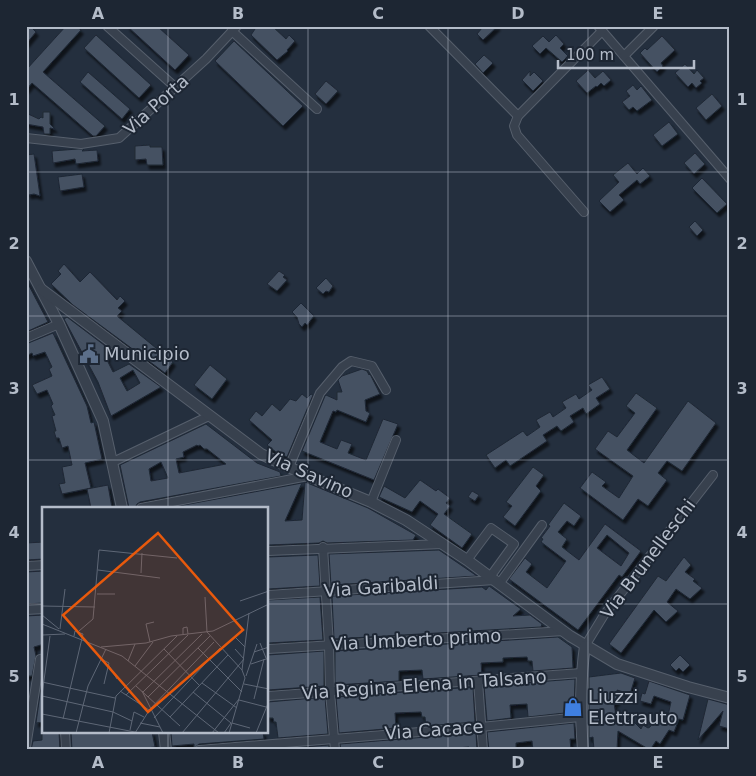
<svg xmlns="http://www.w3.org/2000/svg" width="756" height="776" viewBox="0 0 756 776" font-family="'DejaVu Sans',sans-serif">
  <defs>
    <filter id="shadow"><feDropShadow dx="2.5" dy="4" stdDeviation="1" flood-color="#0009"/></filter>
  </defs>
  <rect width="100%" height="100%" fill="#242f3e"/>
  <g fill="#455162" stroke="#1f2835" fill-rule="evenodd" filter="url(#shadow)">
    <path d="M 26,26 L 30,26 L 36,32 L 26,44 Z"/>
    <path d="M 66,26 L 76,26 L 81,30 L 43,72 L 105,126 L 96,136 L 93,136 L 32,83 L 26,90 L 26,70 Z"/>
    <path d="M 127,26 L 157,26 L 189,55 L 175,70 Z"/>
    <path d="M 257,26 L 272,26 L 286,39 L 289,35 L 295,41 L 287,50 L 288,51 L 277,60 L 251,35 Z"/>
    <path d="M 480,26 L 498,26 L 483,40 L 477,34 L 482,28 Z"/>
    <path d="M 96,35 L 151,85 L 139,98 L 84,48 Z"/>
    <path d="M 556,35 L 564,44 L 560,48 L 568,56 L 562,62 L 546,48 L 540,54 L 532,46 L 543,36 L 549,42 Z"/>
    <path d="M 662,36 L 675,50 L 661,63 L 663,66 L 657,72 L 640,53 L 645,48 L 647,50 Z"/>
    <path d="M 234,41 L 303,106 L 283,126 L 215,61 Z"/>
    <path d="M 484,55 L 493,63 L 483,73 L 475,64 Z"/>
    <path d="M 685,64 L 694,74 L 697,70 L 704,78 L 700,81 L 702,83 L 696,88 L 692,83 L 688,87 L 675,73 Z"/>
    <path d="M 588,70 L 595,78 L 603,71 L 611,80 L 604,86 L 601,83 L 597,87 L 596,86 L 587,93 L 576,81 Z"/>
    <path d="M 530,71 L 530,76 L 534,72 L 543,81 L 533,91 L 522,80 Z"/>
    <path d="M 88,72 L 130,109 L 122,119 L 80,82 Z"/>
    <path d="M 326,81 L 338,91 L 326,104 L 315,94 Z"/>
    <path d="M 633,85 L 637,90 L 641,86 L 652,100 L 637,111 L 633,107 L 629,110 L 622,102 L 630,96 L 626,91 Z"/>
    <path d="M 712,94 L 722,106 L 706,120 L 696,108 Z"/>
    <path d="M 43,112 L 50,112 L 50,124 L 55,129 L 50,128 L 50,134 L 44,134 L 43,127 L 26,124 L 26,113 L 39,119 L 41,117 L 43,118 Z"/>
    <path d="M 669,122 L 678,134 L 662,146 L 653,135 Z"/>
    <path d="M 150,145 L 150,147 L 162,147 L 163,165 L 147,165 L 146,159 L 135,160 L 135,146 Z"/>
    <path d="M 78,149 L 84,149 L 82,151 L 97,150 L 98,161 L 76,164 L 75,159 L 53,163 L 52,151 Z"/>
    <path d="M 695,153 L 705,164 L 694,174 L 684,163 Z"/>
    <path d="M 34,154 L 40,196 L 34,194 L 29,195 L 26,189 L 26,155 Z"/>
    <path d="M 628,163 L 637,174 L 643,168 L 650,176 L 640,184 L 637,180 L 619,195 L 624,200 L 610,212 L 599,201 L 619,182 L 613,175 Z"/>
    <path d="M 82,174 L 84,187 L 60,191 L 58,177 Z"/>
    <path d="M 702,178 L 727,204 L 717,213 L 692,188 Z"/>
    <path d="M 695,221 L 703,230 L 697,236 L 689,227 Z"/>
    <path d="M 64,264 L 80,282 L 90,272 L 117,300 L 120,296 L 125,301 L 118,308 L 122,311 L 117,316 L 173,362 L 165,373 L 73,305 L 51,284 L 61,274 L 58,271 Z"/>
    <path d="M 279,271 L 285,275 L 283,277 L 287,280 L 277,291 L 267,284 Z"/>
    <path d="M 326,278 L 333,286 L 329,292 L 326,291 L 323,294 L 316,288 Z"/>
    <path d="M 26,280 L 48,322 L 26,332 Z"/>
    <path d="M 301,303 L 314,316 L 307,325 L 305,323 L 302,327 L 299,324 L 297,317 L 292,312 Z"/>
    <path d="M 67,317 L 104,345 L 108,353 L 106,354 L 108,357 L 106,358 L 113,372 L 129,364 L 161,387 L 111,416 L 98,382 L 64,319 ZM 133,370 L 140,383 L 127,391 L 120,378 Z"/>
    <path d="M 53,333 L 87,406 L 91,423 L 94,422 L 102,459 L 85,463 L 91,488 L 62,494 L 59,484 L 65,483 L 62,467 L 72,465 L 68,446 L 62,448 L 59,438 L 56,438 L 54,431 L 56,431 L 52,416 L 55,415 L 51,406 L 53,404 L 47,390 L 37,394 L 32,385 L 52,376 L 49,369 L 52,367 L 45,352 L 33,356 L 32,353 L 26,356 L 26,344 Z"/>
    <path d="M 210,365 L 227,379 L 212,399 L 194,385 Z"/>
    <path d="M 362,369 L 367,371 L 369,375 L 370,374 L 380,394 L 365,400 L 366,411 L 370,413 L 366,422 L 337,410 L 336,412 L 333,411 L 320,442 L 337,449 L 341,440 L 352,444 L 348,453 L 366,460 L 383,419 L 398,424 L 374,480 L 302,451 L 325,396 L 326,395 L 337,400 L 337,392 L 342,392 L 338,380 L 342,376 Z"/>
    <path d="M 602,377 L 610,389 L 596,398 L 600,404 L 586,414 L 583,408 L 570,416 L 574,422 L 561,431 L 557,426 L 543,435 L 547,441 L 510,466 L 506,460 L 495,468 L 486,455 L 523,431 L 527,436 L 540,427 L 536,420 L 550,412 L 553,417 L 566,408 L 562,402 L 576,394 L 579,399 L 592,390 L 588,385 Z"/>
    <path d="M 636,393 L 657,408 L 627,450 L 644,463 L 688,401 L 716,423 L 682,471 L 667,461 L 658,473 L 667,480 L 648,506 L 638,499 L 623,520 L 580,488 L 592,472 L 606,482 L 602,486 L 619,498 L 633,476 L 595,449 L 608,431 L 617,437 L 635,413 L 626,406 Z"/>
    <path d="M 302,394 L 307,398 L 311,394 L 313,395 L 287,457 L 276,452 L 267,445 L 272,440 L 249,420 L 256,411 L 262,416 L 272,404 L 280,411 L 290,399 L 296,401 Z"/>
    <path d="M 206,424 L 257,463 L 280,472 L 281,476 L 140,502 L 137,504 L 135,508 L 129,508 L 120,465 ZM 197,445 L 198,446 L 200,445 L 204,449 L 207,449 L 226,464 L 179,473 L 176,459 L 184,457 L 183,452 ZM 161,462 L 168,478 L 151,481 L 149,469 Z"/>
    <path d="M 533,467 L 544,475 L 536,486 L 541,491 L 515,526 L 503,517 L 512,506 L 506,502 Z"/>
    <path d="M 420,480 L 436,491 L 438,489 L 450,498 L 446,503 L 450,506 L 444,514 L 472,534 L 462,548 L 430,525 L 438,514 L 420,501 L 412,512 L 379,497 L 384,486 L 405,498 Z"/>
    <path d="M 305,482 L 368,508 L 416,535 L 413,540 L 327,543 L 323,541 L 319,543 L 268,545 L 268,508 L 168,508 L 302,483 L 285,521 L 302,520 Z"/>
    <path d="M 108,485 L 112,508 L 91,508 L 87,489 Z"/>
    <path d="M 472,491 L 479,495 L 475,501 L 468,497 Z"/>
    <path d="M 564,503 L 581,516 L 574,526 L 567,521 L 558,532 L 567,539 L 562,547 L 579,560 L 605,524 L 641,551 L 622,577 L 619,575 L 578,630 L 509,579 L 525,558 L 532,564 L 526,572 L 547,588 L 566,561 L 541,542 L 543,539 L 541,538 L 550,526 L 548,525 ZM 607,535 L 629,553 L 621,566 L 597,548 Z"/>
    <path d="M 44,542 L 44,559 L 26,560 L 26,543 Z"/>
    <path d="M 439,550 L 477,576 L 331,585 L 329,554 Z"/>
    <path d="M 318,555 L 320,586 L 268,589 L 268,557 Z"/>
    <path d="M 684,557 L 691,565 L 685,572 L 695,579 L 693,581 L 702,588 L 690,599 L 676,589 L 667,602 L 678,611 L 666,622 L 654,610 L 621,653 L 609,644 L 658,576 L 666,581 Z"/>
    <path d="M 44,571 L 44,603 L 26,604 L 26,572 Z"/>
    <path d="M 489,586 L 521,609 L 513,616 L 530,615 L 542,624 L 541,627 L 334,639 L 332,596 L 482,587 L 486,590 Z"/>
    <path d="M 320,597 L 323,640 L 268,643 L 268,600 Z"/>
    <path d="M 44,615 L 44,644 L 34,647 L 36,656 L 32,676 L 26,676 L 26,616 Z"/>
    <path d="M 558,637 L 572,647 L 573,668 L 533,671 L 532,661 L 528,661 L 527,657 L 503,658 L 503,662 L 481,663 L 482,675 L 423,679 L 422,670 L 399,671 L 399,681 L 335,685 L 335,651 Z"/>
    <path d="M 324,651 L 324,686 L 268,690 L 268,655 Z"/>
    <path d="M 680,655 L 690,665 L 683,672 L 679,668 L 676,671 L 670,665 Z"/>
    <path d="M 621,673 L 635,678 L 630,694 L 617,690 L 617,702 L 614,703 L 616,716 L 624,724 L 630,718 L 641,729 L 643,725 L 648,728 L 650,727 L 656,718 L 666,724 L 671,702 L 654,696 L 651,704 L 640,701 L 642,693 L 645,694 L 649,681 L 690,695 L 683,720 L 679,719 L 674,732 L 669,730 L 660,744 L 656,741 L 650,750 L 618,731 L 617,749 L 594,750 L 593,737 L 589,738 L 589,677 Z"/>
    <path d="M 575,679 L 574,712 L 528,717 L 527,704 L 510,705 L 511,718 L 487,721 L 484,686 Z"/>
    <path d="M 42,680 L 44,680 L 44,722 L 36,723 Z"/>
    <path d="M 473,687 L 475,722 L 426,726 L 425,717 L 422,717 L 421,712 L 395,713 L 396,728 L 339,733 L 336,697 Z"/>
    <path d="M 325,697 L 328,734 L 278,738 L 276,722 L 274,722 L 273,718 L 268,718 L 268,702 Z"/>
    <path d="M 708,699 L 730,705 L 730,729 L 719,726 L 723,711 L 698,740 Z"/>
    <path d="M 574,723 L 575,739 L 570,739 L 571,750 L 533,750 L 532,741 L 516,743 L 516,750 L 489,750 L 487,732 Z"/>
    <path d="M 42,732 L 59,732 L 60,750 L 31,750 L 33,741 L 42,740 Z"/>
    <path d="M 71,732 L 152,732 L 155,747 L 128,750 L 72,750 Z"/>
    <path d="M 171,732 L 263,732 L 264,739 L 199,744 L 194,748 L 194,744 L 172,746 Z"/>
    <path d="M 476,733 L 477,750 L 469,750 L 469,747 L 430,750 L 341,750 L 340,744 Z"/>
    <path d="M 329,745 L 329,750 L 279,750 L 279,749 Z"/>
  </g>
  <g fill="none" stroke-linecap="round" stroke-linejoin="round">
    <g stroke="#565f6c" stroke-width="10">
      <g id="minor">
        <path d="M 107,26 L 175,87"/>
        <path d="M 429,26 L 518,116"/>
        <path d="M 598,26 L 730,179"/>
        <path d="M 232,31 L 317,109"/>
        <path d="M 624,56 L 654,26"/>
        <path d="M 26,138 L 81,144 L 119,138 L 206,59 L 237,26"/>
        <path d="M 584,212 L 517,135 L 514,126 L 518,116 L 602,31"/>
        <path d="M 26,338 L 59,324"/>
        <path d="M 113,462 L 209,416"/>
        <path d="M 289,467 L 320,393 L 342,367 L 351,361 L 372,366 L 386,390"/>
        <path d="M 371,502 L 396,440"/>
        <path d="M 141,508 L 308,476"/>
        <path d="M 323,547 L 329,645 L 330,692 L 335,750"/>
        <path d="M 268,551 L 443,544"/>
        <path d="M 467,560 L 491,528 L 514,544 L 490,577"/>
        <path d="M 26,566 L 44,565"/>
        <path d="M 499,584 L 542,525"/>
        <path d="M 268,595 L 495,580"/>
        <path d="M 26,610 L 44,609"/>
        <path d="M 585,646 L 604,615 L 713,475"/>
        <path d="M 268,649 L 564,631"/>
        <path d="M 478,681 L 483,750"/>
        <path d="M 268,696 L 581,673"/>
        <path d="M 65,732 L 66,750"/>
        <path d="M 26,747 L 40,659 L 44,658"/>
        <path d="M 199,750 L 481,727 L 580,717"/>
      </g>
    </g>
    <g stroke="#565f6c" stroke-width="12">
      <g id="tertiary">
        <path d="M 26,261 L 59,324 L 103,421 L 122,508"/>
        <path d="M 41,289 L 261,454 L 308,476 L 371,502 L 406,520 L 467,560 L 570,636 L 617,664 L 688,687 L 730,698"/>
        <path d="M 164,732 L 166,750"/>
        <path d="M 583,750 C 580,714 580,681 585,646"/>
      </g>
    </g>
    <use href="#minor" stroke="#38414e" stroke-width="8"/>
    <use href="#tertiary" stroke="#38414e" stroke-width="10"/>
  </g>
  <path fill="none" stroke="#b4bcc9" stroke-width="1" stroke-opacity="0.55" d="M 168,26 L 168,508M 308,26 L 308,750M 448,26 L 448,750M 588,26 L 588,750M 26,172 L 730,172M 26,316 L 730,316M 26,460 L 730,460M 26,604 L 44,604M 268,604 L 730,604M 168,732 L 168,750"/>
  <defs>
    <g id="civic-bare" transform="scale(1.5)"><path d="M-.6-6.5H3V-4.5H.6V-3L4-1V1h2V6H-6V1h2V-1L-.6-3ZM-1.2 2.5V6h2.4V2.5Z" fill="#5c6f8a" stroke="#1d2633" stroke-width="2.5" paint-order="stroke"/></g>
    <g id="shop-bare" transform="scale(1.5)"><path d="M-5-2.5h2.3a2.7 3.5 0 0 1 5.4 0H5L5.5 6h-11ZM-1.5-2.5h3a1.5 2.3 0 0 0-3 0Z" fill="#3f7fe0" stroke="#1d2633" stroke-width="2.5" paint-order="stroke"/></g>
  </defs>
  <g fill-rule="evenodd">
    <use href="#civic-bare" x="89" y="354"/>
    <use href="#shop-bare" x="573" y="707"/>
  </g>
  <g text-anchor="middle" stroke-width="4" stroke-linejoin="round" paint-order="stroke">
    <g font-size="18" fill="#b4bcc9" stroke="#1d2633">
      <text transform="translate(156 105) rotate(-42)" y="6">Via Porta</text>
      <text transform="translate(309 474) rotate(24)" y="6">Via Savino</text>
      <text transform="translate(648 559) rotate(-53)" y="6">Via Brunelleschi</text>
      <text transform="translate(381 587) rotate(-4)" y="6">Via Garibaldi</text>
      <text transform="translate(416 640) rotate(-3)" y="6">Via Umberto primo</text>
      <text transform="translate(424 685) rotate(-4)" y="6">Via Regina Elena in Talsano</text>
      <text transform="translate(434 730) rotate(-4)" y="6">Via Cacace</text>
    </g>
    <g font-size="18" fill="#b4bcc9" stroke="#1d2633" text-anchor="start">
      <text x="104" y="360">Municipio</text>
      <text x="588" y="703">Liuzzi<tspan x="588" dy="21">Elettrauto</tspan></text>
    </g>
  </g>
  <g transform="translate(42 507)">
    <rect width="226" height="226" fill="#242f3e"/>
    <path fill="none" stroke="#5e6776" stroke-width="1" d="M 56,63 L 118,71M 99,66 L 100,46M 55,87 L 73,87M 163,90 L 165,125 L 200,163 L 203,171 L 187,226M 198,94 L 227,84M 0,99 L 53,100M 0,108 L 17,122M 0,117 L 80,149 L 177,226M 18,122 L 23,82M 37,124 L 51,112 L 57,43 L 135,51M 141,127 L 141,121 L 145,120 L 146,127M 0,128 L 23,127M 192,129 L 203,140M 108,135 L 104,117 L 112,115M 218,136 L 224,151M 59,140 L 104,136 L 129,129 L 171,124 L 227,97M 156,141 L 200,185M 122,142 L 157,178M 212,145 L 227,140M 59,152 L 67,156 L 62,177M 86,154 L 93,137M 66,157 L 75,172M 209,157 L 227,151M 93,159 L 111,135M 200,163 L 207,106M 204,169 L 215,137M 0,175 L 73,191M 160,176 L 195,201M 202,177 L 227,182M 94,179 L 138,219M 78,184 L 107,203M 100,184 L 121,226M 101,185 L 160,127M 151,185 L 189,216 L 182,226M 0,188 L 8,129M 84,188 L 146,128M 0,189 L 71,205 L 90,214 L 88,223M 106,190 L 168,129M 212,192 L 222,152M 197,193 L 224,200M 0,207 L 98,226M 128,210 L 186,148M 112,211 L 178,141M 21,212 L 41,127 L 33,124 L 32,129M 90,214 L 92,205 L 102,210M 98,216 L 118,220M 190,216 L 208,221M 34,226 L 46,179 L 64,142M 67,226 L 74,189 L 135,129M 93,226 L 108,202 L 172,135M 140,226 L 202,152 L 193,142M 170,226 L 197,192M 214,226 L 227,194"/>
    <path fill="#e8590c" fill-opacity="0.15" stroke="#e8590c" stroke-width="2.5" d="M 116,26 L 201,123 L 106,205 L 21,108 Z"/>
    <rect width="226" height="226" fill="none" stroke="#b4bcc9" stroke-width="2.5"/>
  </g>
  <rect width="756" height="776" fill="none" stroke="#1d2633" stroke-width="55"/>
  <path d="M558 60v8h136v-8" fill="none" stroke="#b4bcc9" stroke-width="2.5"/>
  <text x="566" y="60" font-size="15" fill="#b4bcc9" stroke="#1d2633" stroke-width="4" paint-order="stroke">100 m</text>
  <rect x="28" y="28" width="700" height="720" fill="none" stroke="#b4bcc9" stroke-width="2"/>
  <g font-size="16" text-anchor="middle" font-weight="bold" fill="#b4bcc9">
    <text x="98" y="19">A</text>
    <text x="238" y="19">B</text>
    <text x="378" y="19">C</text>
    <text x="518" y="19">D</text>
    <text x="658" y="19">E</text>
    <text x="14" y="105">1</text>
    <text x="742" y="105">1</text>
    <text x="14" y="249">2</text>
    <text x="742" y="249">2</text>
    <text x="14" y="394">3</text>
    <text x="742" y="394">3</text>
    <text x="14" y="538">4</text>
    <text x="742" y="538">4</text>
    <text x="14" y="682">5</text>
    <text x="742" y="682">5</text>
    <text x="98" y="768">A</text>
    <text x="238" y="768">B</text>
    <text x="378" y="768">C</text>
    <text x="518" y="768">D</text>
    <text x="658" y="768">E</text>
  </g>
</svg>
